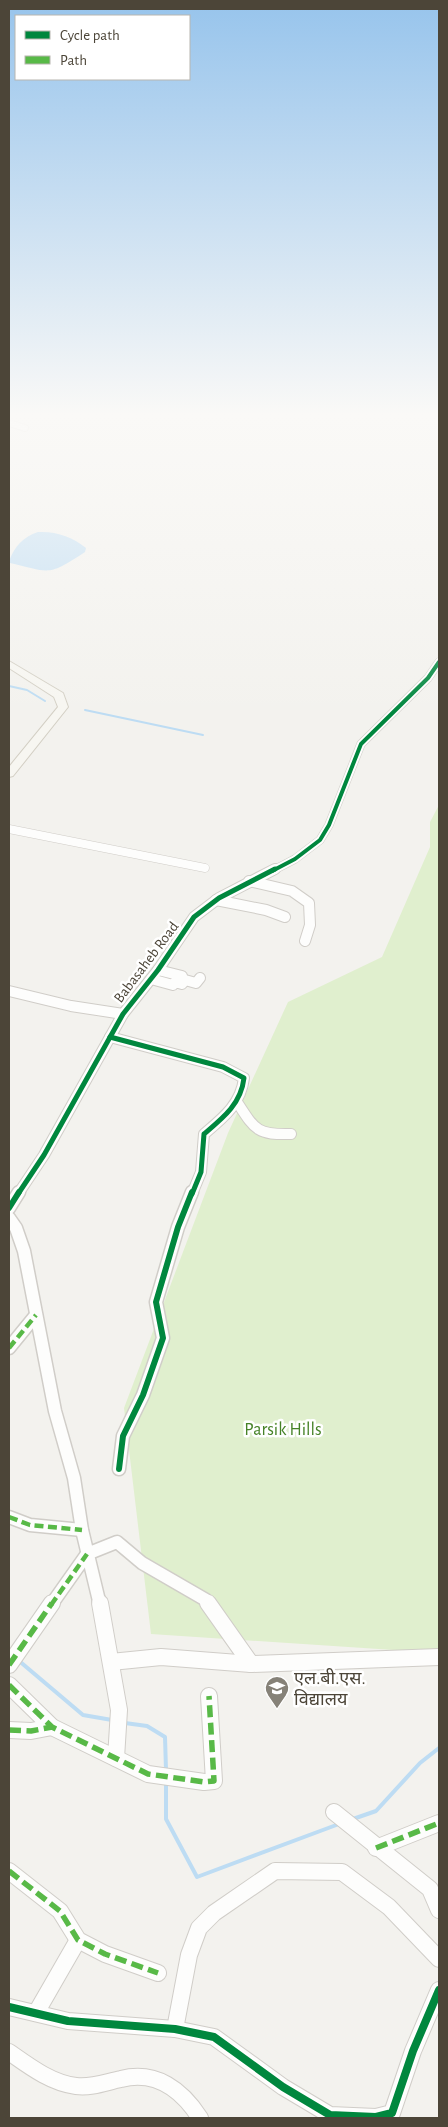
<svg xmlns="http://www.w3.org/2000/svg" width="448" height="2127" viewBox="0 0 448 2127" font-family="'Alegreya Sans','Noto Sans Devanagari',sans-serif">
  <rect width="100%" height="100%" fill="#f3f2ee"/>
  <path fill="#e0efce" d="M 439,805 L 439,1653 L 151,1634 L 124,1408 L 228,1133 L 288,1002 L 382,957 L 430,847 L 430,822 Z"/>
  <path fill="#bddcf3" d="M 38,532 C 56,531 73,537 86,548 L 85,552 C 48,576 52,573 10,563 L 9,561 C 15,546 23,537 38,532 Z"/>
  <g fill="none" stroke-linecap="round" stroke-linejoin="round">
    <g stroke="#bddcf3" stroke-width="2">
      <path d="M 9,686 L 27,690 L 45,701"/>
      <path d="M 85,710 L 203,735"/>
    </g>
    <g stroke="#bddcf3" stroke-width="4">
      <path d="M 18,1660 L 83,1715 L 112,1720"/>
      <path d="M 125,1723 L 147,1726 L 165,1737 L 166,1770"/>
      <path d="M 166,1781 L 166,1819 L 197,1877 L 339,1824"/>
      <path d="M 353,1819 L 376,1811 L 420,1763 L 439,1748"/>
    </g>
    <g stroke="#d0cdc8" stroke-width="8">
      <path id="minor-far4" d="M 9,423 L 25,428"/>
    </g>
    <g stroke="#d0cdc8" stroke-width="9">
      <g id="minor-far3">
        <path d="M 9,829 L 205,868"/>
        <path d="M 272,871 L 295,859 L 320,840 L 329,825 L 361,744 L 428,678 L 439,662"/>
      </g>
    </g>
    <g stroke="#d0cdc8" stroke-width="12">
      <g id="minor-far2">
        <path d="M 249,881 L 292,891 L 309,903 L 310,925 L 305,941"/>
        <path d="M 216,900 L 266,910 L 285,917"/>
        <path d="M 158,970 L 182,976"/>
        <path d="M 151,979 L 173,985 L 175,982 L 182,984 L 185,980 L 196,983 L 200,978"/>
        <path d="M 9,991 L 71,1006 L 123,1014"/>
        <path d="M 110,1037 L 223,1067 L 244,1078 C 241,1104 223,1118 204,1134 L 201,1172 L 192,1194"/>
        <path d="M 237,1102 C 255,1130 257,1135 291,1134"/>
        <path d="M 18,1194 L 44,1155 L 123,1014 L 158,970 L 194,917 L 219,898 L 275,869"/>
      </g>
    </g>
    <g stroke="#d0cdc8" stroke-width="15">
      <g id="minor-far1">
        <path d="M 9,1208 L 19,1192"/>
        <path d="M 9,1218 L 16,1228 L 24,1251 L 55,1411 L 74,1478 L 82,1530 L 100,1605"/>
        <path d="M 9,1348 L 36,1315"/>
        <path d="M 119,1469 L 123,1436 L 143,1395 L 163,1338 L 156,1302 L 178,1227 L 192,1192"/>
        <path d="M 9,1517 L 30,1525 L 82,1530"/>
        <path d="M 51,1605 L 87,1554 L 117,1542 L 142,1563 L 206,1600 L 209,1605"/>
      </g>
    </g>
    <g stroke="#d0cdc8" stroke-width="18">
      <g id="minor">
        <path d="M 100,1603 L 119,1710 L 116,1758"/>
        <path d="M 208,1603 L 251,1664"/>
        <path d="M 111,1662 L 161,1657 L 251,1664 L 439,1657"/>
        <path d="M 9,1665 L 52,1603"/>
        <path d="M 9,1685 L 52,1727 L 148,1774 L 204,1782 L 214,1781 L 209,1696"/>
        <path d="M 9,1730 L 31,1731 L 52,1727"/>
        <path d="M 334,1812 L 430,1889 L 439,1910"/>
        <path d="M 376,1848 L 439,1823"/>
        <path d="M 9,1871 L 60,1911 L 78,1940 L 105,1954 L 158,1973"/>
        <path d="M 9,2007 L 68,2021 L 175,2029 L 214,2037 L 283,2087 L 330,2115 L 376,2117 L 392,2113 L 413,2051 L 439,1990"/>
        <path d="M 36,2013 L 78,1940"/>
        <path d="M 175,2029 L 189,1955 L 199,1928 L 214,1913 L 275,1871 L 342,1872 L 389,1907 L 439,1959"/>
        <path d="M 9,2052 C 29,2066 51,2083 76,2086 C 92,2088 106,2082 121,2079 C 156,2070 182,2090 200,2118"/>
      </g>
    </g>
    <g stroke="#d3cfc4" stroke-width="2">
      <path id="secondary" d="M 9,661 L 63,693 L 68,707 L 13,776 L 9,777 L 9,767 L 58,707 L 54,697 L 9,668 Z"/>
    </g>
    <use href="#minor-far4" stroke="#fdfdfc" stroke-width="6"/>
    <use href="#minor-far3" stroke="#fdfdfc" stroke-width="8"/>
    <use href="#minor-far2" stroke="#fdfdfc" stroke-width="10"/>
    <use href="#minor-far1" stroke="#fdfdfc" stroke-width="12"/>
    <use href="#minor" stroke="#fdfdfc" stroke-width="16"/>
    <use href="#secondary" fill="#f7f6f1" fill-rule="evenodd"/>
    <g stroke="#58b947" stroke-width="4.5" stroke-dasharray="9 4.5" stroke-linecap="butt">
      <path d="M 9,1348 L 36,1315"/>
      <path d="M 9,1517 L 30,1525 L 82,1530"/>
      <path d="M 51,1605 L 87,1554"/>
    </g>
    <g stroke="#58b947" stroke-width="5.5" stroke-dasharray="12 5.5" stroke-linecap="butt">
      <path d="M 9,1665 L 52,1603"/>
      <path d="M 9,1685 L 52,1727 L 148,1774 L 204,1782 L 214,1781 L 209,1696"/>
      <path d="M 9,1730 L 31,1731 L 52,1727"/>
      <path d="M 376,1848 L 439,1823"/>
      <path d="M 9,1871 L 60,1911 L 78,1940 L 105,1954 L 158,1973"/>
    </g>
    <g stroke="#fff" stroke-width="6">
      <path id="cycleway-far3" d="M 272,871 L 295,859 L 320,840 L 329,825 L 361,744 L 428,678 L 439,662"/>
    </g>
    <g stroke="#fff" stroke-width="8">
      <g id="cycleway-far2">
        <path d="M 110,1037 L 223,1067 L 244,1078 C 241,1104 223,1118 204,1134 L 201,1172 L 192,1194"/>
        <path d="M 18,1194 L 44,1155 L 123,1014 L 158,970 L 194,917 L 219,898 L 275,869"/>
      </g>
    </g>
    <g stroke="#fff" stroke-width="9">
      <g id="cycleway-far1">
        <path d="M 9,1208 L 19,1192"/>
        <path d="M 119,1469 L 123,1436 L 143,1395 L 163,1338 L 156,1302 L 178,1227 L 192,1192"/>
      </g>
    </g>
    <g stroke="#fff" stroke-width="11">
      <path id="cycleway" d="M 9,2007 L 68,2021 L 175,2029 L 214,2037 L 283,2087 L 330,2115 L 376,2117 L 392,2113 L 413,2051 L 439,1990"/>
    </g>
    <use href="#cycleway-far3" stroke="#00873e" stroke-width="4"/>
    <use href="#cycleway-far2" stroke="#00873e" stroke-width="5"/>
    <use href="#cycleway-far1" stroke="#00873e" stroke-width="6"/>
    <use href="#cycleway" stroke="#00873e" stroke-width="8"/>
  </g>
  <linearGradient id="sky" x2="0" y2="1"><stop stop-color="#97c4ec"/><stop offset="0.58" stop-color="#faf9f7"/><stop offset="1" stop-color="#faf9f7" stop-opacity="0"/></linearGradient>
  <rect width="448" height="715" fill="url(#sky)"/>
  <defs>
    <g id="school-pin" transform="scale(1.25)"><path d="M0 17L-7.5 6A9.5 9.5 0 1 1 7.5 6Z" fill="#868278" stroke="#fff"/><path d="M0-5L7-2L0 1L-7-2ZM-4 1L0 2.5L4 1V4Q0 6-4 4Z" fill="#fff"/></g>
  </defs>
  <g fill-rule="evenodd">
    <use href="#school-pin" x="277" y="1688"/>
  </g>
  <g text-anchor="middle" stroke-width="5" stroke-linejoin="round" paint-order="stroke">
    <g font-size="15" fill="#4c4538" stroke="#fff">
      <text transform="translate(146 962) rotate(-53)" y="5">Babasaheb Road</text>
    </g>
    <g font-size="18" fill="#468227" stroke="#fff">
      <text x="283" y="1435">Parsik Hills</text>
    </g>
    <g font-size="18" fill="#4c4538" stroke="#fff" text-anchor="start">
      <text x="294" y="1684">एल.बी.एस.<tspan x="294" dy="21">विद्यालय</tspan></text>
    </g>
  </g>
  <rect width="448" height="2127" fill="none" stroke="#4c4538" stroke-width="20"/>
  <rect x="15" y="15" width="175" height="65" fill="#ffffff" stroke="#b7b5af"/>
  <rect x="25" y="31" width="25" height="8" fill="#00873e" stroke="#b7b5af"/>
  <text x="60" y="40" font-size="15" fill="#4c4538">Cycle path</text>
  <rect x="25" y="56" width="25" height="8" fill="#58b947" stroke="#b7b5af"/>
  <text x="60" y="65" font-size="15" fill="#4c4538">Path</text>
</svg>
